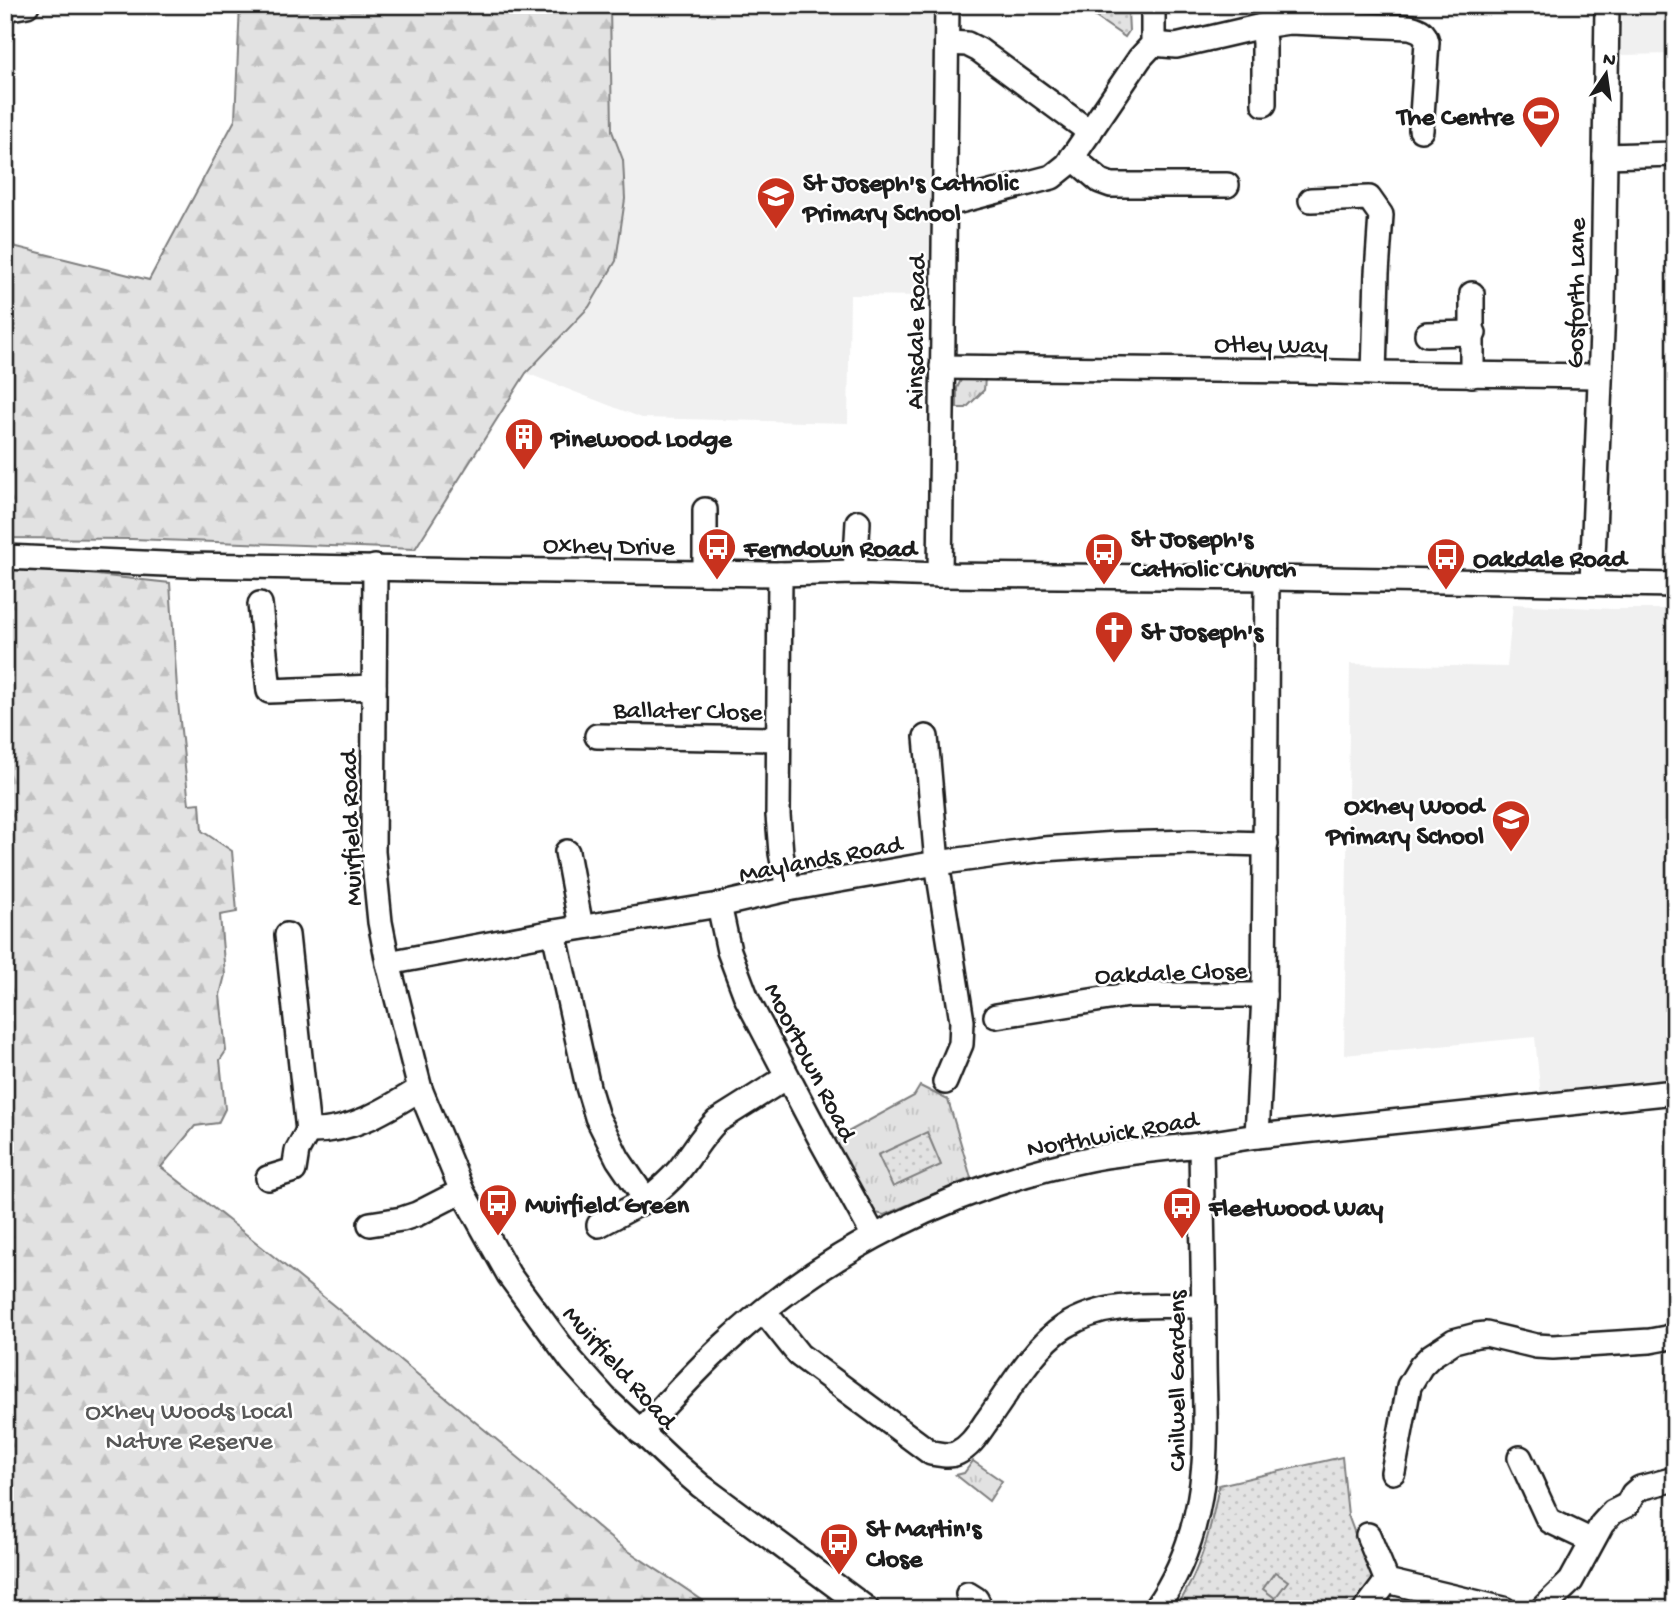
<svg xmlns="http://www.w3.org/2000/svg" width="1680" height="1614" viewBox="0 0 1680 1614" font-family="'Gochi Hand',sans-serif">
  <defs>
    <pattern id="grass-tufts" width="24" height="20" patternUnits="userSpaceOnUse" patternTransform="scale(1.75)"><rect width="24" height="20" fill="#e2e2e2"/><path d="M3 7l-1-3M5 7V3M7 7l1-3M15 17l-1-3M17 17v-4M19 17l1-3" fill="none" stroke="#c1c1c1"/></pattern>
    <pattern id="forest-firs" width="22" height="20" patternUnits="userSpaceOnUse" patternTransform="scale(1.75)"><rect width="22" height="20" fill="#e2e2e2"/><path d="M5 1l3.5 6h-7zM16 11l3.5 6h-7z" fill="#c1c1c1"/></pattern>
    <pattern id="park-dots" width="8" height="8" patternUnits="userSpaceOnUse" patternTransform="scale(1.75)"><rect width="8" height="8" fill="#e2e2e2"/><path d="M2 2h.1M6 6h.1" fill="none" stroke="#c1c1c1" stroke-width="1.8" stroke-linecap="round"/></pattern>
  </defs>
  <rect width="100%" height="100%" fill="#fff"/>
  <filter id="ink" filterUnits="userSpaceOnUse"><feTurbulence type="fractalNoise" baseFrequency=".0143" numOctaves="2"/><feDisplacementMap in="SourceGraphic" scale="14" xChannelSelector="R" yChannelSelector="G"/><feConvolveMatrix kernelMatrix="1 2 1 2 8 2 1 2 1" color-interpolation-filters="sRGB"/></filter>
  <g filter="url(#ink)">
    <g fill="#f0f0f0">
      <path d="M 610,5 L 933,5 L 930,296 L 850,295 L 848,423 L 642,418 L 526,373 L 589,307 L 623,160 L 612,131 Z"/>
      <path d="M 1622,5 L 1675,5 L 1675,54 L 1621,55 Z"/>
      <path d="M 1513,604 L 1613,609 L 1675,609 L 1675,1079 L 1541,1098 L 1535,1037 L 1344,1055 L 1350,664 L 1507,667 Z"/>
    </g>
    <g fill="url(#grass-tufts)" stroke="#7f7f7f" stroke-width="2">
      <path d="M 962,378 L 985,378 L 984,390 L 966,408 L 957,408 L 957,388 Z"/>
      <path d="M 920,1086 L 948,1100 L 971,1178 L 884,1215 L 872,1212 L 835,1139 L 914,1096 Z"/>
      <path d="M 973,1461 L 1002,1481 L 989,1501 L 956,1475 L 964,1473 Z"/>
    </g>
    <g fill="url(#forest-firs)" stroke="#7f7f7f" stroke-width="2">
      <path d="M 240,5 L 610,5 L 612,131 L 623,160 L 625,199 L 616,261 L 589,307 L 526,373 L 415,549 L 132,539 L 5,538 L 5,244 L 149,280 L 235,120 Z"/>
      <path d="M 5,565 L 170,583 L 178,703 L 189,804 L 200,803 L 202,831 L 232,851 L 237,912 L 220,915 L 225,975 L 220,995 L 226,1051 L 220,1060 L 225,1109 L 218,1123 L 195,1126 L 161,1167 C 285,1263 404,1364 525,1463 C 556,1488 585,1519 617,1543 C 649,1566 683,1585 714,1609 L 5,1609 Z"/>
    </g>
    <g fill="url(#park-dots)" stroke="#7f7f7f" stroke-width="2">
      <path d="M 1095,8 L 1128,11 L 1129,31 L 1125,37 L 1091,14 Z"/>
      <path d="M 927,1132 L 941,1165 L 893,1187 L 878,1155 Z"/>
      <path d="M 1342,1457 L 1348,1515 L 1355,1534 L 1357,1534 L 1374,1571 L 1372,1579 L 1374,1584 L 1356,1601 L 1344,1609 L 1175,1609 C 1201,1572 1211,1528 1219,1485 Z"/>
    </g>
    <path fill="#e2e2e2" stroke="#7f7f7f" stroke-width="2" d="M 1275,1572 L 1288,1581 L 1275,1598 L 1263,1589 Z"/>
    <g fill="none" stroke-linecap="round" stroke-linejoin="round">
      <g stroke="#1c1c1c" stroke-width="28">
        <g id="minor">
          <path d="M 5,9 L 27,5"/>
          <path d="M 1262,26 L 1264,43 L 1264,104"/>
          <path d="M 947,43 L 967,44 L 979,50 L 1090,132"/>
          <path d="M 1153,44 L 1176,46 L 1262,26 L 1289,22 L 1410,27 C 1420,30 1425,32 1427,42 L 1421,130"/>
          <path d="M 1605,156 L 1675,154"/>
          <path d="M 1072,157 L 1100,181 L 1111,185 L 1227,185"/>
          <path d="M 1311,200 L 1369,198 L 1381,215 L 1377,273 L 1374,373"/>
          <path d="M 944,205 L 1052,177 L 1067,165 L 1140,58 L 1153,44 L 1153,5"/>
          <path d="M 1427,334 L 1474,333"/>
          <path d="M 942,367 L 1300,371 L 1374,373 L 1600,376"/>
          <path d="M 1472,375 L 1472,294"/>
          <path d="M 5,557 L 188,565 L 477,570 L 780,574 L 855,572 L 940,575 L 1267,578 L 1675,585"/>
          <path d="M 375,567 L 373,852 L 380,922 L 388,963 L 420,1089 L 462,1191 L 509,1275 L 572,1361 L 605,1398 L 673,1462 L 701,1486 L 867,1609"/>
          <path d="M 855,572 L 858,522"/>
          <path d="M 705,573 L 705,510"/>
          <path d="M 780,574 L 778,815 L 781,853 L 788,889"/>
          <path d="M 940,575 L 947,5"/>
          <path d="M 1592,583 L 1603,307 L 1607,5"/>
          <path d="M 260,604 L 269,691 L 374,687"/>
          <path d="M 597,736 L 778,739"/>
          <path d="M 926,737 L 937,863 L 962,1021 L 961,1044 L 945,1082"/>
          <path d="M 567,852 L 581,927"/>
          <path d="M 719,905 L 729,951 L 747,999 L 823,1144 L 874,1236"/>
          <path d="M 554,932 L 588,1087 L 597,1117 L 618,1159 L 646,1200 C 658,1191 669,1182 679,1170 C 692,1154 702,1135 717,1121 L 787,1077"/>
          <path d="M 287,935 L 308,1131 C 350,1133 386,1110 420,1089"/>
          <path d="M 388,963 L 554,932 L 719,905 L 788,889 L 937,863 L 1003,854 L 1044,849 L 1117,844 L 1193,842 L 1266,844"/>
          <path d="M 996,1016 L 1128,995 L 1264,995"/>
          <path d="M 1257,1136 L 1264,995 L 1267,578"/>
          <path d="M 268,1178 L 294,1170 L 297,1151 L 308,1131"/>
          <path d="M 370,1224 L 402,1219 L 417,1214 L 462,1191"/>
          <path d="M 599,1225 L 646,1200"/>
          <path d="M 764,1311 L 799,1355 L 931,1453 C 940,1454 949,1457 957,1453 C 972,1446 980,1430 989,1418 C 1009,1390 1035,1345 1064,1327 C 1105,1300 1157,1306 1204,1306"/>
          <path d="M 640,1432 C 668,1402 695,1371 725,1344 C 827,1249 953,1187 1089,1159 C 1126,1152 1162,1149 1199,1145 C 1219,1142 1238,1139 1257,1136 L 1675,1092"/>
          <path d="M 1520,1458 L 1547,1517 L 1550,1521 L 1592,1541"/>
          <path d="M 1393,1472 L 1409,1386 L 1421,1366 L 1431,1356 L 1454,1341 L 1477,1335 L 1486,1334 L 1536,1346 L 1553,1347 L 1650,1341 L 1666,1338 L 1675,1334"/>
          <path d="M 1368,1535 L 1387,1581 L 1504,1609"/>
          <path d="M 968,1594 L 976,1599 L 981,1609"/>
          <path d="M 1155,1609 C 1185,1567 1200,1515 1204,1464 C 1207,1429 1204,1393 1204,1358 C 1204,1287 1202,1216 1201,1145"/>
          <path d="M 1366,1609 L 1387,1581"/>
          <path d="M 1542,1609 L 1571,1581 L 1602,1524 L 1613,1512 L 1627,1505 L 1633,1494 L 1640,1488 L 1675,1479"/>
        </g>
      </g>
      <use href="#minor" stroke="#fff" stroke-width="23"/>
    </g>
  </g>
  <defs>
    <g id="stadium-pin" transform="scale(2.0125)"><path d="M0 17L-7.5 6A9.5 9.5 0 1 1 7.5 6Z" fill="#c8321e" stroke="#fff"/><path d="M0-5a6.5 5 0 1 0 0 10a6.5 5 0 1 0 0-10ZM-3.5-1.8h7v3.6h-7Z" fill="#fff"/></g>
    <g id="school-pin" transform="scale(2.0125)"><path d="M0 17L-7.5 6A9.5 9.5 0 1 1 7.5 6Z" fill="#c8321e" stroke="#fff"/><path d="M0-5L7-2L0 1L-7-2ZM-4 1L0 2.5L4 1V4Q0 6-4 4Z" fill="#fff"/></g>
    <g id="building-pin" transform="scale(2.0125)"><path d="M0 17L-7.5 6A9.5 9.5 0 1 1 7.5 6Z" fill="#c8321e" stroke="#fff"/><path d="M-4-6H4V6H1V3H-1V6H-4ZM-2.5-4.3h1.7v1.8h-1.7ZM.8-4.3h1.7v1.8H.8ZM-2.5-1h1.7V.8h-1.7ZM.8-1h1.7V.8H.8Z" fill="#fff"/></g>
    <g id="bus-pin" transform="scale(2.0125)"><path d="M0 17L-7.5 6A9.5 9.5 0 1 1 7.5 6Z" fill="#c8321e" stroke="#fff"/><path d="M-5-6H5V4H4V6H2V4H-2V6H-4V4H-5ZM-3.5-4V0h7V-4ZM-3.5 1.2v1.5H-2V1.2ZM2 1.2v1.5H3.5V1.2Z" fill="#fff"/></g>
    <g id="church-pin" transform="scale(2.0125)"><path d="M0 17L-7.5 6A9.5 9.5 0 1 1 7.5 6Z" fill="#c8321e" stroke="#fff"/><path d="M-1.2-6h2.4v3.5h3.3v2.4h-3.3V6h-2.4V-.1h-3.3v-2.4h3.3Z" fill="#fff"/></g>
  </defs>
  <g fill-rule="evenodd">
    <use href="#stadium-pin" x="1541" y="115"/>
    <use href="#school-pin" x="776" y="196"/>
    <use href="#building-pin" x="524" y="437"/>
    <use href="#bus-pin" x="717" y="547"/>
    <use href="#bus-pin" x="1104" y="552"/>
    <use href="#bus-pin" x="1446" y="557"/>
    <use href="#church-pin" x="1114" y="630"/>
    <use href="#school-pin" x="1511" y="819"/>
    <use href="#bus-pin" x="498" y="1203"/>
    <use href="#bus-pin" x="1182" y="1206"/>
    <use href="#bus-pin" x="839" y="1542"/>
  </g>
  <g text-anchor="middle" stroke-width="5" stroke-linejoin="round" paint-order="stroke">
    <g font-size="26" font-weight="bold" fill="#1c1c1c" stroke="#fff" text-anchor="start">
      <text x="1514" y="124" text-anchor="end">The Centre</text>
      <text x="803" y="190">St Joseph's Catholic<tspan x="803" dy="30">Primary School</tspan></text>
      <text x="551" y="446">Pinewood Lodge</text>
      <text x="1131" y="546">St Joseph's<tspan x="1131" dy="30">Catholic Church</tspan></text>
      <text x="744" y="556">Ferndown Road</text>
      <text x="1473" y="566">Oakdale Road</text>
      <text x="1141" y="639">St Joseph's</text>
      <text x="1484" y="813" text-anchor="end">Oxhey Wood<tspan x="1484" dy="30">Primary School</tspan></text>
      <text x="525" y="1212">Muirfield Green</text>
      <text x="1209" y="1215">Fleetwood Way</text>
      <text x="866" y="1536">St Martin's<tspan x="866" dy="30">Close</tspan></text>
    </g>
    <g font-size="26" fill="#1c1c1c" stroke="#fff">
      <text transform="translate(1574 293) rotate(-89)" y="9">Gosforth Lane</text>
      <text transform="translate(914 332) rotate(-89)" y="9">Ainsdale Road</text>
      <text transform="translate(1271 343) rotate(1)" y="9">Otley Way</text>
      <text transform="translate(609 544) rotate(1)" y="9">Oxhey Drive</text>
      <text transform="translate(688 709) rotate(1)" y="9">Ballater Close</text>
      <text transform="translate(349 828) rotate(-92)" y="9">Muirfield Road</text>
      <text transform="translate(820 857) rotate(-11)" y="9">Maylands Road</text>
      <text transform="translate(1171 971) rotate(-2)" y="9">Oakdale Close</text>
      <text transform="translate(812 1061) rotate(63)" y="9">Moortown Road</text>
      <text transform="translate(1112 1132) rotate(-10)" y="9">Northwick Road</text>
      <text transform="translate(621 1366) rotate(48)" y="9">Muirfield Road</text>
      <text transform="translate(1175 1381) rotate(-90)" y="9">Chilwell Gardens</text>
    </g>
    <g font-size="26" fill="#575757" stroke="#fff">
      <text x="189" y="1418">Oxhey Woods Local<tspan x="189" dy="30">Nature Reserve</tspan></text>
    </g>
  </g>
  <rect width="1680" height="1614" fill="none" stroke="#fff" stroke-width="28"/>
  <rect x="14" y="14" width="1652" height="1586" fill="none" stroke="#1c1c1c" stroke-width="2.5" filter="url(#ink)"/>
  <g transform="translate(1606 74) rotate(13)" stroke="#ffffff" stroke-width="5" paint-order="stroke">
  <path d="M0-5L12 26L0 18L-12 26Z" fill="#1c1c1c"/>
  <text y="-10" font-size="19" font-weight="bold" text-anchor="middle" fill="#1c1c1c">N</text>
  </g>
</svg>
